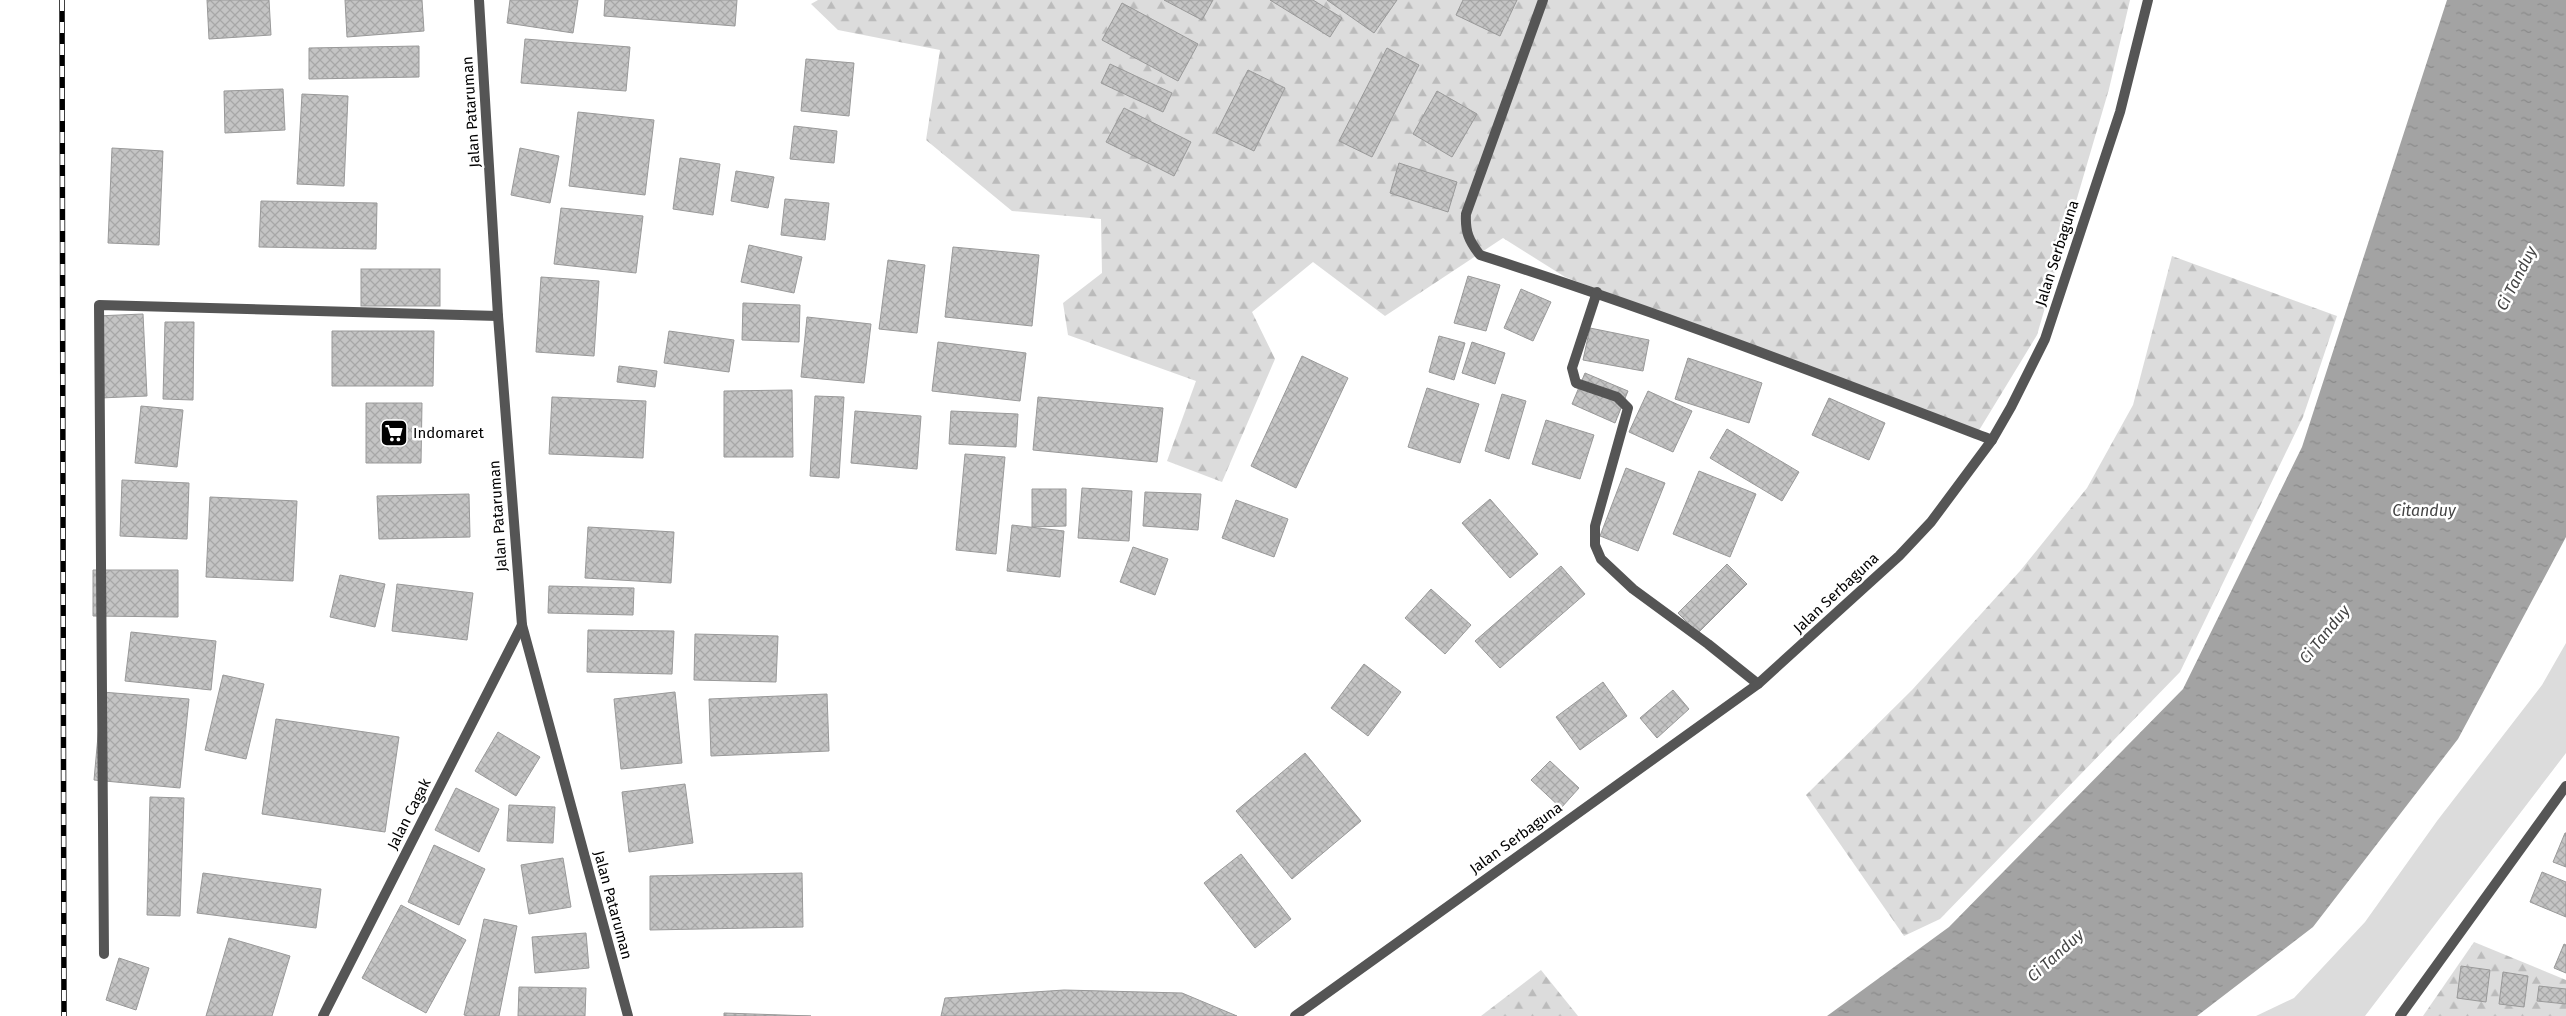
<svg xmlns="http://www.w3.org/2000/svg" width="2566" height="1016" viewBox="0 0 2566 1016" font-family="'Fira Sans',sans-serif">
  <defs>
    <pattern id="forest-firs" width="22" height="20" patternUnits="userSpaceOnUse" patternTransform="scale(1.25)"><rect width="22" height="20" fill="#dcdcdc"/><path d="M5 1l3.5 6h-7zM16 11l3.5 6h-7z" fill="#bbb"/></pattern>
    <pattern id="water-ripples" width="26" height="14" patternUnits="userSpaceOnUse" patternTransform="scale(1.25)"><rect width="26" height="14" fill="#a3a3a3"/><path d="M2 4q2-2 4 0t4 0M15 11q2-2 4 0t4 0" fill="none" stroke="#8b8b8b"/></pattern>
    <pattern id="building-cross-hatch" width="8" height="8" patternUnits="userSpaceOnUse" patternTransform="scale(1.25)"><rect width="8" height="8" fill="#c4c4c4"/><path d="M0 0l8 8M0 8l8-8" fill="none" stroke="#a7a7a7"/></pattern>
  </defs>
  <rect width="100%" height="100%" fill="#fff"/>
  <path fill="#dcdcdc" d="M 2566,643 L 2566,753 L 2365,1016 L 2256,1016 L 2294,998 L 2365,922 L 2437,821 L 2542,685 Z"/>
  <g fill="url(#forest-firs)">
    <path d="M 818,0 L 2130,0 L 2109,89 L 2037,335 L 1978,432 L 1565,277 L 1503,238 L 1385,316 L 1313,262 L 1252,312 L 1275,359 L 1222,482 L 1167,461 L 1196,381 L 1068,335 L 1063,303 L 1102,273 L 1101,219 L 1012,211 L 926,140 L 940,50 L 838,30 L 811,4 Z"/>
    <path d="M 2172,256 L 2337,316 L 2303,417 L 2180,672 L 1940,919 L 1904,936 L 1806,795 L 1912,690 L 2020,571 L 2087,488 L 2133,405 Z"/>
    <path d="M 2474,942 L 2566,980 L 2566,1016 L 2423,1016 Z"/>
    <path d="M 1541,970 L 1578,1016 L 1481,1016 Z"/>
  </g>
  <path fill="url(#water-ripples)" d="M 2447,0 L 2566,0 L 2566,537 L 2458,739 L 2313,927 L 2197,1016 L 1827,1016 L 1949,927 L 2183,689 L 2302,447 Z"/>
  <g fill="url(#building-cross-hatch)" stroke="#999">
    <path d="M 207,0 L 269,0 L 271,35 L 209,39 Z"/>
    <path d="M 345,0 L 422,0 L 424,31 L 347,37 Z"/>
    <path d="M 510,0 L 578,0 L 573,33 L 507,23 Z"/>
    <path d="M 605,0 L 737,0 L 735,26 L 604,16 Z"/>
    <path d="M 1164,0 L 1213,0 L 1202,20 Z"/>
    <path d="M 1270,0 L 1313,0 L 1342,18 L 1330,37 Z"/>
    <path d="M 1327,0 L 1397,0 L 1374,33 Z"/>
    <path d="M 1463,0 L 1517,0 L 1500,36 L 1456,15 Z"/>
    <path d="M 1122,3 L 1198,44 L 1178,81 L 1102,40 Z"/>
    <path d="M 525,39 L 630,47 L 626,91 L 521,83 Z"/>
    <path d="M 419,46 L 419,77 L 309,79 L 309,48 Z"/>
    <path d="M 1387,48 L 1419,65 L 1372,157 L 1339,141 Z"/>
    <path d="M 806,59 L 854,63 L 849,116 L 801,111 Z"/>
    <path d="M 1110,64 L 1172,93 L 1163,112 L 1101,83 Z"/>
    <path d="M 1248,70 L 1285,88 L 1254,151 L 1216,133 Z"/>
    <path d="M 283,89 L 285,130 L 225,133 L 224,91 Z"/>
    <path d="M 1437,91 L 1477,114 L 1452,157 L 1413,134 Z"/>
    <path d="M 302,94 L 348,96 L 344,186 L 297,184 Z"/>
    <path d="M 1124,108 L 1191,142 L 1174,176 L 1106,142 Z"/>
    <path d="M 578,112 L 654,120 L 645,195 L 569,186 Z"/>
    <path d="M 794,126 L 837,131 L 834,163 L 790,159 Z"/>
    <path d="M 112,148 L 163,151 L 159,245 L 108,243 Z"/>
    <path d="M 520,148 L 559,156 L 550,203 L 511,195 Z"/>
    <path d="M 680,158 L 720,164 L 713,215 L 673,209 Z"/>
    <path d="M 1399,163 L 1457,182 L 1448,212 L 1390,193 Z"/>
    <path d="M 736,171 L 774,177 L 768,208 L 731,201 Z"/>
    <path d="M 785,199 L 829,203 L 825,240 L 781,235 Z"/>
    <path d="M 261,201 L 377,203 L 376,249 L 259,247 Z"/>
    <path d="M 561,208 L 643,216 L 636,273 L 554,264 Z"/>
    <path d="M 749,245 L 802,257 L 794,293 L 741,282 Z"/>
    <path d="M 953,247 L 1039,255 L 1032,326 L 945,317 Z"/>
    <path d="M 888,260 L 925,265 L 917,333 L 879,329 Z"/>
    <rect x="361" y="269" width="79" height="37"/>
    <path d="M 1468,276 L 1500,285 L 1486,331 L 1454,323 Z"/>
    <path d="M 541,277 L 599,281 L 594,356 L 536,352 Z"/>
    <path d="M 1521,289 L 1551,302 L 1533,341 L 1504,328 Z"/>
    <path d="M 743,303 L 800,305 L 799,342 L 742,340 Z"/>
    <path d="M 143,314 L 147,396 L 100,398 L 96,316 Z"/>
    <path d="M 807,317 L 871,324 L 864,383 L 801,377 Z"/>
    <path d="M 165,322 L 194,322 L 193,400 L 163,399 Z"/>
    <path d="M 1590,328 L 1649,340 L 1643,371 L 1583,360 Z"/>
    <path d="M 332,331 L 434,331 L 433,386 L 332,386 Z"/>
    <path d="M 669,331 L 734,340 L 729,372 L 664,363 Z"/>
    <path d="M 1439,336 L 1465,343 L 1454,380 L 1429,372 Z"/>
    <path d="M 938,342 L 1026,353 L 1020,401 L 932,391 Z"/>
    <path d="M 1472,342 L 1505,353 L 1495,384 L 1462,373 Z"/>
    <path d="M 1302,356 L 1348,378 L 1296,488 L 1251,466 Z"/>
    <path d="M 1688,358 L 1762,383 L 1749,423 L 1675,399 Z"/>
    <path d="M 619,366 L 657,371 L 655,387 L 617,382 Z"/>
    <path d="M 1585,373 L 1628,391 L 1615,423 L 1572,404 Z"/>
    <path d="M 1427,388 L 1479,404 L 1460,463 L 1408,447 Z"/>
    <path d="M 792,390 L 793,457 L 724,457 L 724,391 Z"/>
    <path d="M 1648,391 L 1692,411 L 1673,452 L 1629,432 Z"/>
    <path d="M 1502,394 L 1526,401 L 1509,459 L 1485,451 Z"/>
    <path d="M 815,396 L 844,397 L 839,478 L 810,476 Z"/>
    <path d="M 552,397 L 646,401 L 643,458 L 549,454 Z"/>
    <path d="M 1038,397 L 1163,408 L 1157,462 L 1033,450 Z"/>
    <path d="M 1829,398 L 1885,423 L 1869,460 L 1812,435 Z"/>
    <path d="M 366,403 L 422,403 L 421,463 L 366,463 Z"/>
    <path d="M 141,406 L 183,410 L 177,467 L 135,463 Z"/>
    <path d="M 855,411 L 921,416 L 917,469 L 851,463 Z"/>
    <path d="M 951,411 L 1018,414 L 1016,447 L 949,444 Z"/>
    <path d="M 1546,420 L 1594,435 L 1580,479 L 1532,464 Z"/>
    <path d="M 1727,429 L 1799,472 L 1782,501 L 1710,458 Z"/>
    <path d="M 965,454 L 1005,457 L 996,554 L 956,550 Z"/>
    <path d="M 1626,468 L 1665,483 L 1638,551 L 1600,536 Z"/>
    <path d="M 1699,471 L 1756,494 L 1730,557 L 1673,534 Z"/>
    <path d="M 122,480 L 189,483 L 187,539 L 120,536 Z"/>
    <path d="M 1082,488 L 1132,491 L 1129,541 L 1078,538 Z"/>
    <path d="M 1032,489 L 1066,489 L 1066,526 L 1032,527 Z"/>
    <path d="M 1145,492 L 1201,494 L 1198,530 L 1143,526 Z"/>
    <path d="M 469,494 L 470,537 L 379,539 L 377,496 Z"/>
    <path d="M 210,497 L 297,501 L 293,581 L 206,577 Z"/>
    <path d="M 1490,499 L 1538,554 L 1510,578 L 1462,523 Z"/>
    <path d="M 1236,500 L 1288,519 L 1274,557 L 1222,538 Z"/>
    <path d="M 1012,525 L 1064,531 L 1060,577 L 1007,571 Z"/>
    <path d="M 588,527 L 674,532 L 671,583 L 585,578 Z"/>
    <path d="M 1133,547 L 1168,559 L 1155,595 L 1120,582 Z"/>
    <path d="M 1727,564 L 1747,584 L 1698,633 L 1678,613 Z"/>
    <path d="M 1561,566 L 1585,594 L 1500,668 L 1475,641 Z"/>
    <path d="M 93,570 L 178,570 L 178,617 L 93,616 Z"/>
    <path d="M 340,575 L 385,584 L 375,627 L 330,617 Z"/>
    <path d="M 397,584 L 473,593 L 467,640 L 392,631 Z"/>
    <path d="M 549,586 L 634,588 L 633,615 L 548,613 Z"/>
    <path d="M 1431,589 L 1471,625 L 1445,654 L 1405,618 Z"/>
    <path d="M 588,630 L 674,631 L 672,674 L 587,672 Z"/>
    <path d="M 131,632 L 216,641 L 211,690 L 125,681 Z"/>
    <path d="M 695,634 L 778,636 L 776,682 L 694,680 Z"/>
    <path d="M 1364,664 L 1401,692 L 1368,736 L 1331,708 Z"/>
    <path d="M 223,675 L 264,684 L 246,759 L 205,750 Z"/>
    <path d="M 1603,682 L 1627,716 L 1580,750 L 1556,717 Z"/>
    <path d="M 1673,690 L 1689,709 L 1657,738 L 1640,718 Z"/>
    <path d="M 102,692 L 189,699 L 180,788 L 94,780 Z"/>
    <path d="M 675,692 L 682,763 L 621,769 L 614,699 Z"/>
    <path d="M 827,694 L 829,751 L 711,756 L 709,699 Z"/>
    <path d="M 276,719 L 399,737 L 385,832 L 262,814 Z"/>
    <path d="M 498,732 L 540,757 L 516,796 L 475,771 Z"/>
    <path d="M 1305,753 L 1361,821 L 1292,879 L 1236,811 Z"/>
    <path d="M 1550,761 L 1579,788 L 1561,808 L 1531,780 Z"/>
    <path d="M 685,784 L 693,843 L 629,852 L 622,792 Z"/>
    <path d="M 456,788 L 499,809 L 479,852 L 435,830 Z"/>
    <path d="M 150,797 L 184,798 L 180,916 L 147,915 Z"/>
    <path d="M 509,805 L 555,807 L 553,843 L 507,841 Z"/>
    <path d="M 2565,833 L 2566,833 L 2566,867 L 2553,862 Z"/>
    <path d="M 434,845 L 485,869 L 459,925 L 408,902 Z"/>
    <path d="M 1241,854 L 1291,919 L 1255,948 L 1204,883 Z"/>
    <path d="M 563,858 L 571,907 L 529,914 L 521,865 Z"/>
    <path d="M 2542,872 L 2566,882 L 2566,917 L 2530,902 Z"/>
    <path d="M 203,873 L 321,889 L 316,928 L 197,913 Z"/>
    <path d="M 802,873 L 803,927 L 650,930 L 650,876 Z"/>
    <path d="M 401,905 L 466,940 L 426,1013 L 362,978 Z"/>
    <path d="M 484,919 L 517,926 L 499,1016 L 468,1016 L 464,1015 Z"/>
    <path d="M 586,933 L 589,968 L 535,973 L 532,937 Z"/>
    <path d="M 229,938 L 290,956 L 272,1016 L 206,1016 Z"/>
    <path d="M 2564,944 L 2566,945 L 2566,973 L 2554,968 Z"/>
    <path d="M 119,958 L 149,968 L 136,1010 L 106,1000 Z"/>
    <path d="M 2461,966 L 2490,970 L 2486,1002 L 2457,998 Z"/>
    <path d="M 2503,972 L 2528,976 L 2524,1007 L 2499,1004 Z"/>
    <path d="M 2539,986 L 2566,989 L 2566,1004 L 2537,1001 Z"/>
    <path d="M 519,987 L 586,988 L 585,1016 L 518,1016 Z"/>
    <path d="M 1064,990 L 1182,993 L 1237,1016 L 941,1016 L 945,998 Z"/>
    <path d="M 724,1013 L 811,1016 L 724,1016 Z"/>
  </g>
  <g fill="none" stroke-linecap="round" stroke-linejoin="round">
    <path stroke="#555" stroke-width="10" d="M 104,954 L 99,305 L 498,316"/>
    <g stroke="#555" stroke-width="10">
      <path d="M 1543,0 L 1466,214 C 1465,232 1469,241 1480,255 C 1653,310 1822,375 1992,440"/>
      <path d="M 1597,292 L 1572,368 L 1576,383 L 1617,397 L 1628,408 L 1595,526 L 1595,545 L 1601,559 L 1633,589 L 1708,644 L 1758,684"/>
      <path d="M 323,1016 L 522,625"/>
      <path d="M 1295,1016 L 1758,684 L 1899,556 L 1931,522 L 1992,440 L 2011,407 L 2045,339 L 2120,112 L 2148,0"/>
      <path d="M 2400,1016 L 2566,786"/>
    </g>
    <path stroke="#555" stroke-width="10" d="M 479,0 L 498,316 L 522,625 L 628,1016"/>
    <g stroke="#000" stroke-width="5.5">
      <path id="rail" d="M 62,0 L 64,1016"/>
    </g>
    <use href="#rail" stroke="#fff" stroke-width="4" stroke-dasharray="11" stroke-linecap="butt"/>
  </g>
  <defs>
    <g id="supermarket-square" transform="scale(1.4375)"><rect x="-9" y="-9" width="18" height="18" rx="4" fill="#000" stroke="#fff"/><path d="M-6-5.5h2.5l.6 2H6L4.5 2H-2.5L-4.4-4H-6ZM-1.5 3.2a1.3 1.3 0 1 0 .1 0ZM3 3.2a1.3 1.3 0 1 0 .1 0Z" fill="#fff"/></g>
  </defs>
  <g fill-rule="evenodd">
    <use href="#supermarket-square" x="394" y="433"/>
  </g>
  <g text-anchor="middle" stroke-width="5" stroke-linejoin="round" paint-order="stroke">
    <g font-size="15" fill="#000" stroke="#fff">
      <text transform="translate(471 112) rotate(-94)" y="5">Jalan Pataruman</text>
      <text transform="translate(2057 253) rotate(-72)" y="5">Jalan Serbaguna</text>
      <text transform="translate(498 516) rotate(-94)" y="5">Jalan Pataruman</text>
      <text transform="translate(1836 593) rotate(-43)" y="5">Jalan Serbaguna</text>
      <text transform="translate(409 814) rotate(-63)" y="5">Jalan Cagak</text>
      <text transform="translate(1516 838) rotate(-36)" y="5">Jalan Serbaguna</text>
      <text transform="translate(613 905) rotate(75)" y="5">Jalan Pataruman</text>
    </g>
    <g font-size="15" fill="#000" stroke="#fff" text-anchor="start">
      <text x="413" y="438">Indomaret</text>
    </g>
    <g font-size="16" font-style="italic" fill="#444" stroke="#fff">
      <text transform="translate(2516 278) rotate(-63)" y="6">Ci Tanduy</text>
      <text x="2424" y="516">Citanduy</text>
      <text transform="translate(2324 634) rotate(-51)" y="6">Ci Tanduy</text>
      <text transform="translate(2055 955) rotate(-42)" y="6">Ci Tanduy</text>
    </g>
  </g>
</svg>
